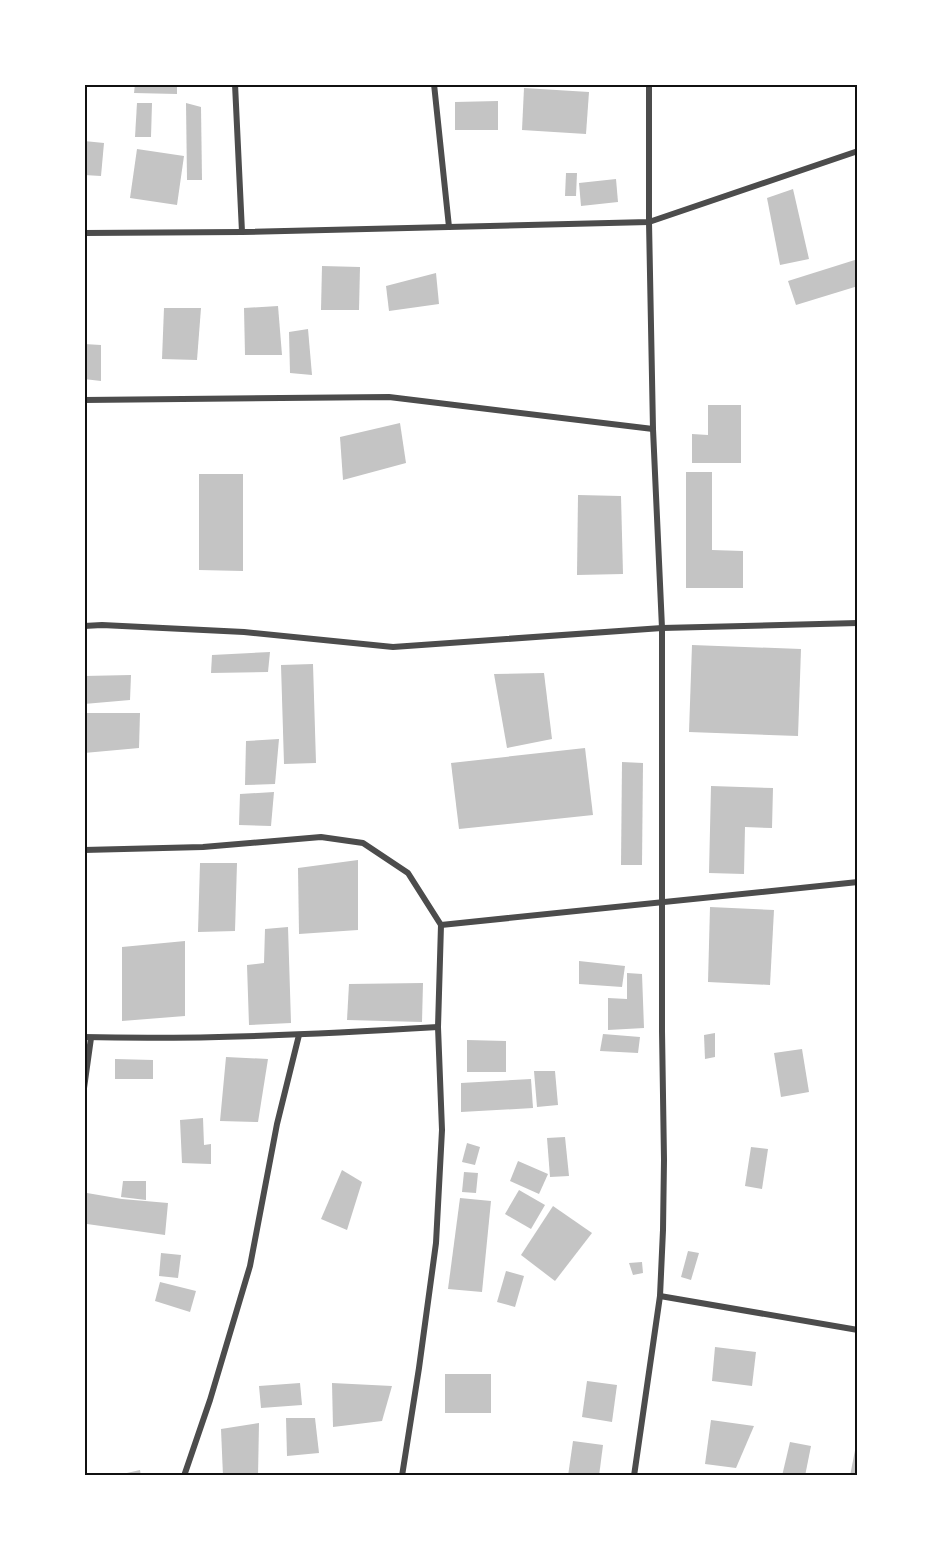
<svg xmlns="http://www.w3.org/2000/svg" width="942" height="1560" viewBox="0 0 942 1560" font-family="Lato,sans-serif">
  <rect width="100%" height="100%" fill="#fff"/>
  <g fill="#c4c4c4">
    <path d="M 135,84 L 177,84 L 177,94 L 134,93 Z"/>
    <path d="M 524,88 L 589,92 L 586,134 L 522,130 Z"/>
    <path d="M 498,101 L 498,130 L 455,130 L 455,102 Z"/>
    <path d="M 137,103 L 152,103 L 151,137 L 135,137 Z"/>
    <path d="M 186,103 L 201,107 L 202,180 L 187,180 Z"/>
    <path d="M 84,141 L 104,143 L 101,176 L 84,175 Z"/>
    <path d="M 137,149 L 184,156 L 177,205 L 130,198 Z"/>
    <path d="M 566,173 L 577,173 L 576,196 L 565,196 Z"/>
    <path d="M 616,179 L 618,202 L 581,206 L 579,183 Z"/>
    <path d="M 793,189 L 809,259 L 780,265 L 767,198 Z"/>
    <path d="M 858,259 L 858,286 L 796,305 L 788,281 Z"/>
    <path d="M 322,266 L 360,267 L 359,310 L 321,310 Z"/>
    <path d="M 436,273 L 439,304 L 389,311 L 386,286 Z"/>
    <path d="M 278,306 L 282,355 L 245,355 L 244,308 Z"/>
    <path d="M 164,308 L 201,308 L 197,360 L 162,359 Z"/>
    <path d="M 308,329 L 312,375 L 290,373 L 289,332 Z"/>
    <path d="M 84,344 L 101,345 L 101,381 L 84,379 Z"/>
    <path d="M 708,405 L 741,405 L 741,463 L 692,463 L 692,434 L 708,435 Z"/>
    <path d="M 400,423 L 406,463 L 343,480 L 340,437 Z"/>
    <path d="M 686,472 L 712,472 L 712,550 L 743,551 L 743,588 L 686,588 Z"/>
    <path d="M 199,474 L 243,474 L 243,571 L 199,570 Z"/>
    <path d="M 578,495 L 621,496 L 623,574 L 577,575 Z"/>
    <path d="M 692,645 L 801,649 L 798,736 L 689,732 Z"/>
    <path d="M 270,652 L 268,672 L 211,673 L 212,655 Z"/>
    <path d="M 313,664 L 316,763 L 284,764 L 281,665 Z"/>
    <path d="M 544,673 L 552,739 L 507,748 L 494,674 Z"/>
    <path d="M 131,675 L 130,700 L 84,704 L 84,676 Z"/>
    <path d="M 84,713 L 140,713 L 139,748 L 84,753 Z"/>
    <path d="M 279,739 L 275,784 L 245,785 L 246,741 Z"/>
    <path d="M 585,748 L 593,815 L 459,829 L 451,763 Z"/>
    <path d="M 622,762 L 643,763 L 642,865 L 621,865 Z"/>
    <path d="M 711,786 L 773,788 L 772,828 L 745,827 L 744,874 L 709,873 Z"/>
    <path d="M 274,792 L 271,826 L 239,825 L 240,794 Z"/>
    <path d="M 358,860 L 358,930 L 299,934 L 298,868 Z"/>
    <path d="M 200,863 L 237,863 L 235,931 L 198,932 Z"/>
    <path d="M 710,907 L 774,910 L 770,985 L 708,982 Z"/>
    <path d="M 288,927 L 291,1023 L 249,1025 L 247,965 L 264,963 L 265,929 Z"/>
    <path d="M 185,941 L 185,1016 L 122,1021 L 122,947 Z"/>
    <path d="M 579,961 L 625,966 L 622,987 L 579,984 Z"/>
    <path d="M 627,973 L 642,974 L 644,1028 L 608,1030 L 608,998 L 627,999 Z"/>
    <path d="M 423,983 L 422,1022 L 347,1020 L 349,984 Z"/>
    <path d="M 715,1033 L 715,1057 L 705,1059 L 704,1035 Z"/>
    <path d="M 603,1034 L 640,1037 L 638,1053 L 600,1051 Z"/>
    <path d="M 467,1040 L 506,1041 L 506,1072 L 467,1072 Z"/>
    <path d="M 802,1049 L 809,1092 L 781,1097 L 774,1053 Z"/>
    <path d="M 226,1057 L 268,1059 L 258,1122 L 220,1121 Z"/>
    <path d="M 115,1059 L 153,1060 L 153,1079 L 115,1079 Z"/>
    <path d="M 534,1071 L 555,1071 L 558,1105 L 537,1107 Z"/>
    <path d="M 531,1079 L 533,1108 L 461,1112 L 461,1083 Z"/>
    <path d="M 203,1118 L 204,1145 L 211,1144 L 211,1164 L 182,1163 L 180,1120 Z"/>
    <path d="M 565,1137 L 569,1176 L 550,1177 L 547,1138 Z"/>
    <path d="M 467,1143 L 480,1147 L 475,1165 L 462,1162 Z"/>
    <path d="M 751,1147 L 768,1149 L 762,1189 L 745,1186 Z"/>
    <path d="M 518,1161 L 548,1174 L 539,1194 L 510,1181 Z"/>
    <path d="M 342,1170 L 362,1182 L 347,1230 L 321,1219 Z"/>
    <path d="M 464,1172 L 478,1173 L 476,1193 L 462,1192 Z"/>
    <path d="M 123,1181 L 146,1181 L 146,1200 L 121,1197 Z"/>
    <path d="M 519,1190 L 545,1205 L 531,1229 L 505,1214 Z"/>
    <path d="M 87,1193 L 122,1199 L 168,1203 L 165,1235 L 87,1224 Z"/>
    <path d="M 460,1198 L 491,1201 L 482,1292 L 448,1289 Z"/>
    <path d="M 553,1206 L 592,1233 L 555,1281 L 521,1255 Z"/>
    <path d="M 688,1251 L 699,1253 L 691,1280 L 681,1277 Z"/>
    <path d="M 161,1253 L 181,1255 L 178,1278 L 159,1276 Z"/>
    <path d="M 642,1262 L 643,1273 L 633,1275 L 629,1263 Z"/>
    <path d="M 506,1271 L 524,1276 L 515,1307 L 497,1302 Z"/>
    <path d="M 160,1282 L 196,1291 L 190,1312 L 155,1301 Z"/>
    <path d="M 715,1347 L 756,1352 L 752,1386 L 712,1381 Z"/>
    <rect x="445" y="1374" width="46" height="39"/>
    <path d="M 587,1381 L 617,1385 L 612,1422 L 582,1417 Z"/>
    <path d="M 300,1383 L 302,1405 L 261,1408 L 259,1386 Z"/>
    <path d="M 332,1383 L 392,1386 L 382,1421 L 333,1427 Z"/>
    <path d="M 286,1418 L 315,1418 L 319,1453 L 287,1456 Z"/>
    <path d="M 711,1420 L 754,1426 L 736,1468 L 705,1464 Z"/>
    <path d="M 259,1423 L 258,1476 L 223,1476 L 221,1429 Z"/>
    <path d="M 857,1440 L 858,1440 L 858,1476 L 850,1476 Z"/>
    <path d="M 573,1441 L 603,1445 L 599,1476 L 568,1476 Z"/>
    <path d="M 790,1442 L 811,1446 L 805,1476 L 782,1476 Z"/>
    <path d="M 140,1470 L 141,1476 L 119,1476 L 118,1475 Z"/>
  </g>
  <g fill="none" stroke-linecap="round" stroke-linejoin="round">
    <g stroke="#4c4c4c" stroke-width="6">
      <path d="M 235,84 L 242,232"/>
      <path d="M 434,84 L 449,227"/>
      <path d="M 84,233 L 242,232 L 649,222 L 858,151"/>
      <path d="M 84,400 L 389,397 L 653,429"/>
      <path d="M 84,626 L 102,625 L 244,632 L 393,647 L 662,628 L 858,623"/>
      <path d="M 84,850 L 203,847 L 321,837 L 363,843 L 408,873 L 441,925 L 438,1027 L 442,1130 L 436,1243 L 419,1368 L 402,1476"/>
      <path d="M 441,925 L 858,882"/>
      <path d="M 84,1037 C 202,1040 320,1034 438,1027"/>
      <path d="M 84,1088 L 91,1038"/>
      <path d="M 660,1296 L 858,1330"/>
      <path d="M 184,1476 L 210,1400 L 250,1266 L 277,1124 L 299,1035"/>
      <path d="M 634,1476 L 660,1296 L 663,1230 L 664,1160 L 662,1031 L 662,628 L 653,429 L 649,222 L 649,84"/>
    </g>
  </g>
  <rect width="942" height="1560" fill="none" stroke="#ffffff" stroke-width="171"/>
  <rect x="86" y="86" width="770" height="1388" fill="none" stroke="#111" stroke-width="2"/>
</svg>
